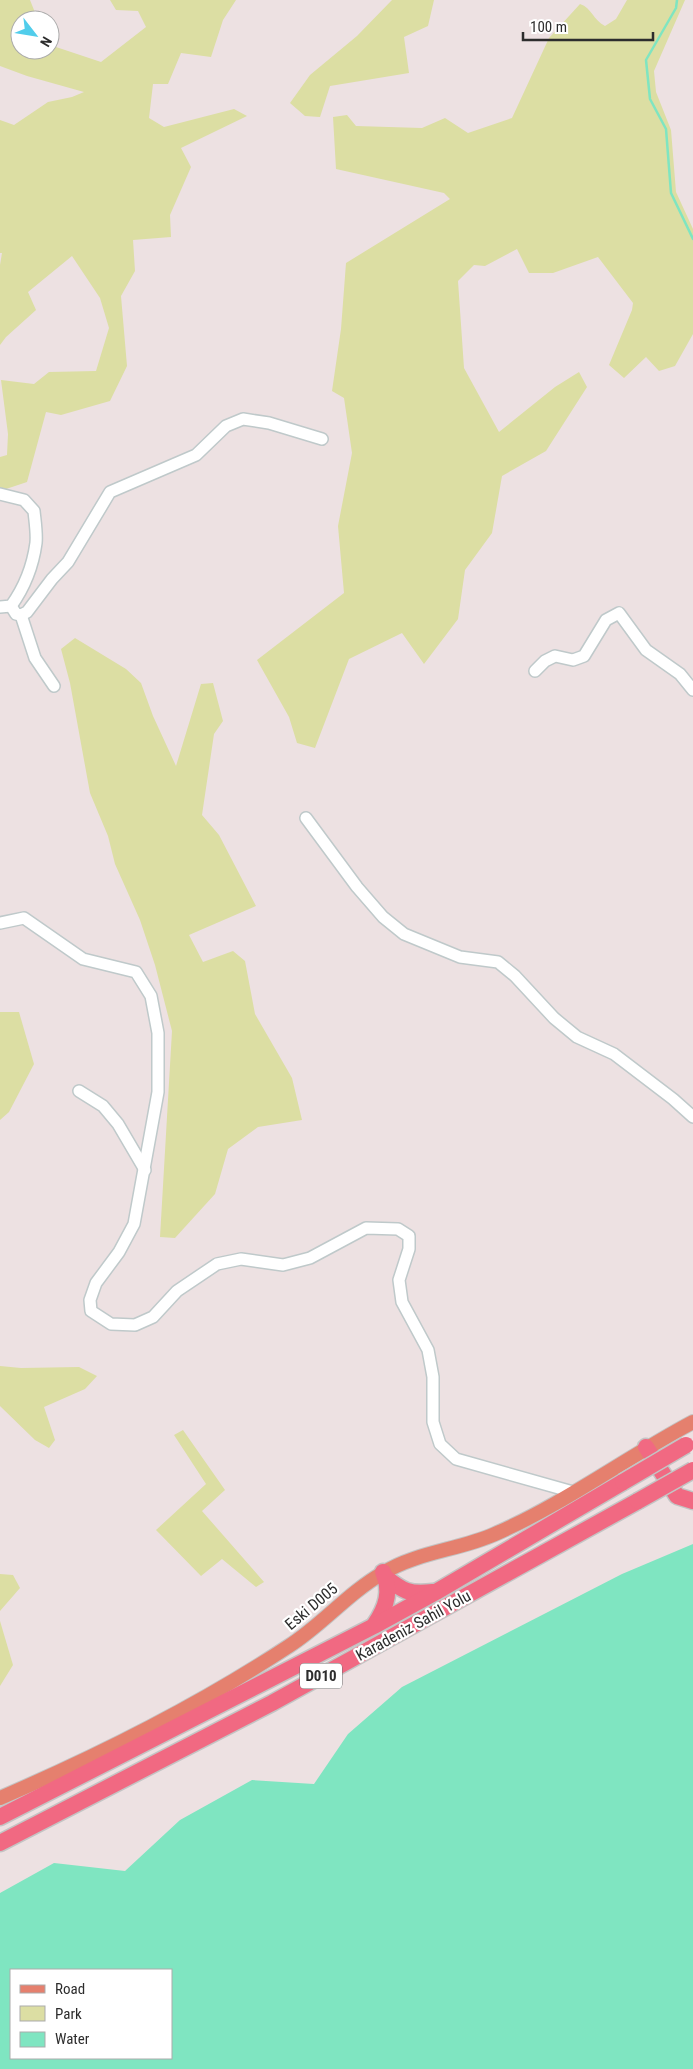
<svg xmlns="http://www.w3.org/2000/svg" width="693" height="2069" viewBox="0 0 693 2069" font-family="'Roboto Condensed',sans-serif">
  <rect width="100%" height="100%" fill="#ede1e2"/>
  <g fill="#dcdea3">
    <path d="M 0,0 L 30,0 L 38,20 L 20,20 L 20,50 L 50,50 L 50,45 L 101,62 L 146,27 L 138,11 L 116,10 L 110,0 L 236,0 L 223,20 L 211,57 L 181,53 L 168,84 L 153,84 L 149,118 L 164,127 L 234,109 L 247,116 L 181,148 L 191,167 L 170,215 L 171,237 L 133,240 L 135,271 L 121,296 L 127,366 L 110,401 L 61,415 L 46,412 L 27,482 L 0,491 L 0,457 L 7,455 L 8,434 L 1,380 L 34,384 L 49,372 L 96,371 L 109,328 L 100,298 L 72,256 L 28,292 L 36,310 L 6,337 L 0,345 L 0,265 L 2,253 L 0,253 L 0,120 L 14,125 L 48,102 L 72,97 L 84,92 L 27,76 L 0,66 Z"/>
    <path d="M 392,0 L 434,0 L 428,26 L 404,37 L 409,73 L 330,86 L 320,117 L 305,116 L 290,103 L 310,75 L 357,36 Z"/>
    <path d="M 627,0 L 685,0 L 654,71 L 656,92 L 671,130 L 676,192 L 693,229 L 693,334 L 675,366 L 659,371 L 646,357 L 624,378 L 609,365 L 632,310 L 633,303 L 598,257 L 553,273 L 529,273 L 517,249 L 485,266 L 474,265 L 458,281 L 464,368 L 499,432 L 555,387 L 579,372 L 587,387 L 546,451 L 502,476 L 492,533 L 465,570 L 458,619 L 424,664 L 402,633 L 349,659 L 315,748 L 297,743 L 289,717 L 257,660 L 344,593 L 338,526 L 352,453 L 344,398 L 332,391 L 341,329 L 346,263 L 450,199 L 444,193 L 336,169 L 333,117 L 347,115 L 356,126 L 422,128 L 445,118 L 468,133 L 512,118 L 549,38 L 580,4 C 592,8 593,20 605,26 L 616,19 Z"/>
    <path d="M 75,638 L 126,669 L 141,683 L 153,716 L 176,766 L 201,684 L 213,683 L 223,721 L 214,734 L 202,815 L 219,835 L 256,906 L 189,935 L 203,962 L 233,951 L 245,961 L 255,1014 L 292,1078 L 302,1120 L 258,1127 L 228,1149 L 215,1194 L 175,1238 L 160,1237 L 172,1031 L 155,965 L 140,920 L 115,864 L 108,836 L 90,793 L 70,683 L 61,649 Z"/>
    <path d="M 0,1012 L 19,1012 L 34,1064 L 9,1112 L 0,1120 Z"/>
    <path d="M 0,1366 L 21,1368 L 79,1367 L 97,1376 L 85,1389 L 44,1407 L 55,1440 L 49,1448 L 35,1440 L 0,1406 Z"/>
    <path d="M 183,1430 L 225,1490 L 202,1511 L 264,1582 L 256,1587 L 222,1559 L 201,1576 L 156,1530 L 206,1484 L 174,1435 Z"/>
    <path d="M 0,1574 L 13,1575 L 20,1588 L 0,1611 Z"/>
    <path d="M 0,1621 L 13,1665 L 0,1686 Z"/>
  </g>
  <path fill="#7fe5c1" fill-rule="evenodd" d="M 693,1544 L 693,2069 L 0,2069 L 0,1893 L 54,1863 L 125,1871 L 180,1820 L 252,1780 L 314,1784 L 348,1734 L 402,1687 L 622,1574 ZM 11,1970 L 171,1970 L 171,2058 L 11,2058 Z"/>
  <g fill="none" stroke-linecap="round" stroke-linejoin="round">
    <path stroke="#7fe5c1" stroke-width="2.5" d="M 677,0 L 676,8 L 646,60 L 650,99 L 666,129 L 671,193 L 693,239"/>
    <g stroke="#bfc9ca" stroke-width="14">
      <g id="minor">
        <path d="M 0,494 L 24,500 L 34,511 C 35,521 37,533 36,543 C 33,565 24,588 11,606 L 0,607"/>
        <path d="M 11,606 L 16,614 L 21,615 L 27,612 L 52,579 L 68,562 L 110,492 L 196,455 L 226,426 L 243,419 L 269,423 L 322,439"/>
        <path d="M 21,615 L 35,658 L 54,686"/>
        <path d="M 535,671 L 545,661 L 555,656 L 573,660 L 584,656 L 606,620 L 619,613 L 646,650 L 680,674 L 693,690"/>
        <path d="M 306,818 L 357,887 L 383,917 L 404,934 L 460,957 L 498,962 L 515,976 L 554,1018 L 577,1037 L 614,1054 L 673,1099 L 693,1117"/>
        <path d="M 0,923 L 24,918 L 83,959 L 136,972 L 151,996 L 158,1033 L 158,1092 L 134,1224 L 119,1252 L 96,1283 L 90,1300 L 91,1311 L 111,1324 L 135,1325 L 153,1317 L 177,1291 L 217,1264 L 241,1259 L 283,1265 L 310,1258 L 366,1228 L 398,1229 L 409,1236 L 409,1249 L 399,1280 L 402,1302 L 428,1350 L 433,1377 L 433,1422 L 440,1444 L 456,1459 L 573,1492"/>
        <path d="M 79,1091 L 103,1106 L 118,1124 L 145,1170"/>
      </g>
    </g>
    <g stroke="#c4c4c4" stroke-width="16">
      <path id="major" d="M 0,1798 C 100,1755 198,1706 289,1646 C 322,1625 348,1593 383,1573 C 417,1552 459,1550 495,1534 C 564,1504 627,1457 693,1422"/>
    </g>
    <g stroke="#c4c4c4" stroke-width="19">
      <g id="highway">
        <path d="M 646,1447 L 677,1496 L 693,1501"/>
        <path d="M 385,1577 C 403,1591 409,1595 433,1592"/>
        <path d="M 375,1624 C 386,1608 392,1591 383,1572"/>
        <path d="M 0,1817 L 374,1626 L 436,1592 L 623,1482"/>
        <path d="M 0,1843 L 272,1703 L 638,1501"/>
      </g>
    </g>
    <use href="#minor" stroke="#fff" stroke-width="11"/>
    <use href="#major" stroke="#e5806e" stroke-width="14"/>
    <use href="#highway" stroke="#f16982" stroke-width="16"/>
    <g stroke="#c4c4c4" stroke-width="19" stroke-linecap="butt">
      <g id="highway-bridge">
        <path d="M 623,1482 L 686,1445"/>
        <path d="M 638,1501 L 693,1470"/>
      </g>
    </g>
    <use href="#highway-bridge" stroke="#f16982" stroke-width="16"/>
  </g>
  <g text-anchor="middle" stroke-width="4.5" stroke-linejoin="round" paint-order="stroke">
    <rect fill="#fff" stroke="#6c6c6c" stroke-width="1" x="300" y="1663.5" width="42" height="25" rx="4"/>
    <g font-size="15" font-weight="bold" fill="#2d2d2d">
      <text x="321" y="1681">D010</text>
    </g>
    <g font-size="16" fill="#2d2d2d" stroke="#fff">
      <text transform="translate(311 1606) rotate(-40)" y="6">Eski D005</text>
      <text transform="translate(413 1625) rotate(-29)" y="6">Karadeniz Sahil Yolu</text>
    </g>
  </g>
  <rect x="10" y="1969" width="162" height="90" fill="#ffffff" stroke="#ababab"/>
  <rect x="20" y="1985" width="25" height="8" fill="#e5806e" stroke="#ababab"/>
  <text x="55" y="1994" font-size="15" fill="#2d2d2d">Road</text>
  <rect x="20" y="2006" width="25" height="15" fill="#dcdea3" stroke="#ababab"/>
  <text x="55" y="2019" font-size="15" fill="#2d2d2d">Park</text>
  <rect x="20" y="2032" width="25" height="15" fill="#7fe5c1" stroke="#ababab"/>
  <text x="55" y="2044" font-size="15" fill="#2d2d2d">Water</text>
  <g transform="translate(35 35) rotate(121)"><circle r="24" fill="#ffffff" stroke="#ababab"/>
  <path d="M0-4L9 19L0 12L-9 19Z" fill="#51cdeb"/>
  <text y="-8" font-size="14" font-weight="bold" text-anchor="middle" fill="#2d2d2d">N</text>
  </g>
  <path d="M523 32v8h130v-8" fill="none" stroke="#2d2d2d" stroke-width="2.5"/>
  <text x="530" y="32" font-size="15" fill="#2d2d2d" stroke="#ffffff" stroke-width="4" paint-order="stroke">100 m</text>
</svg>
